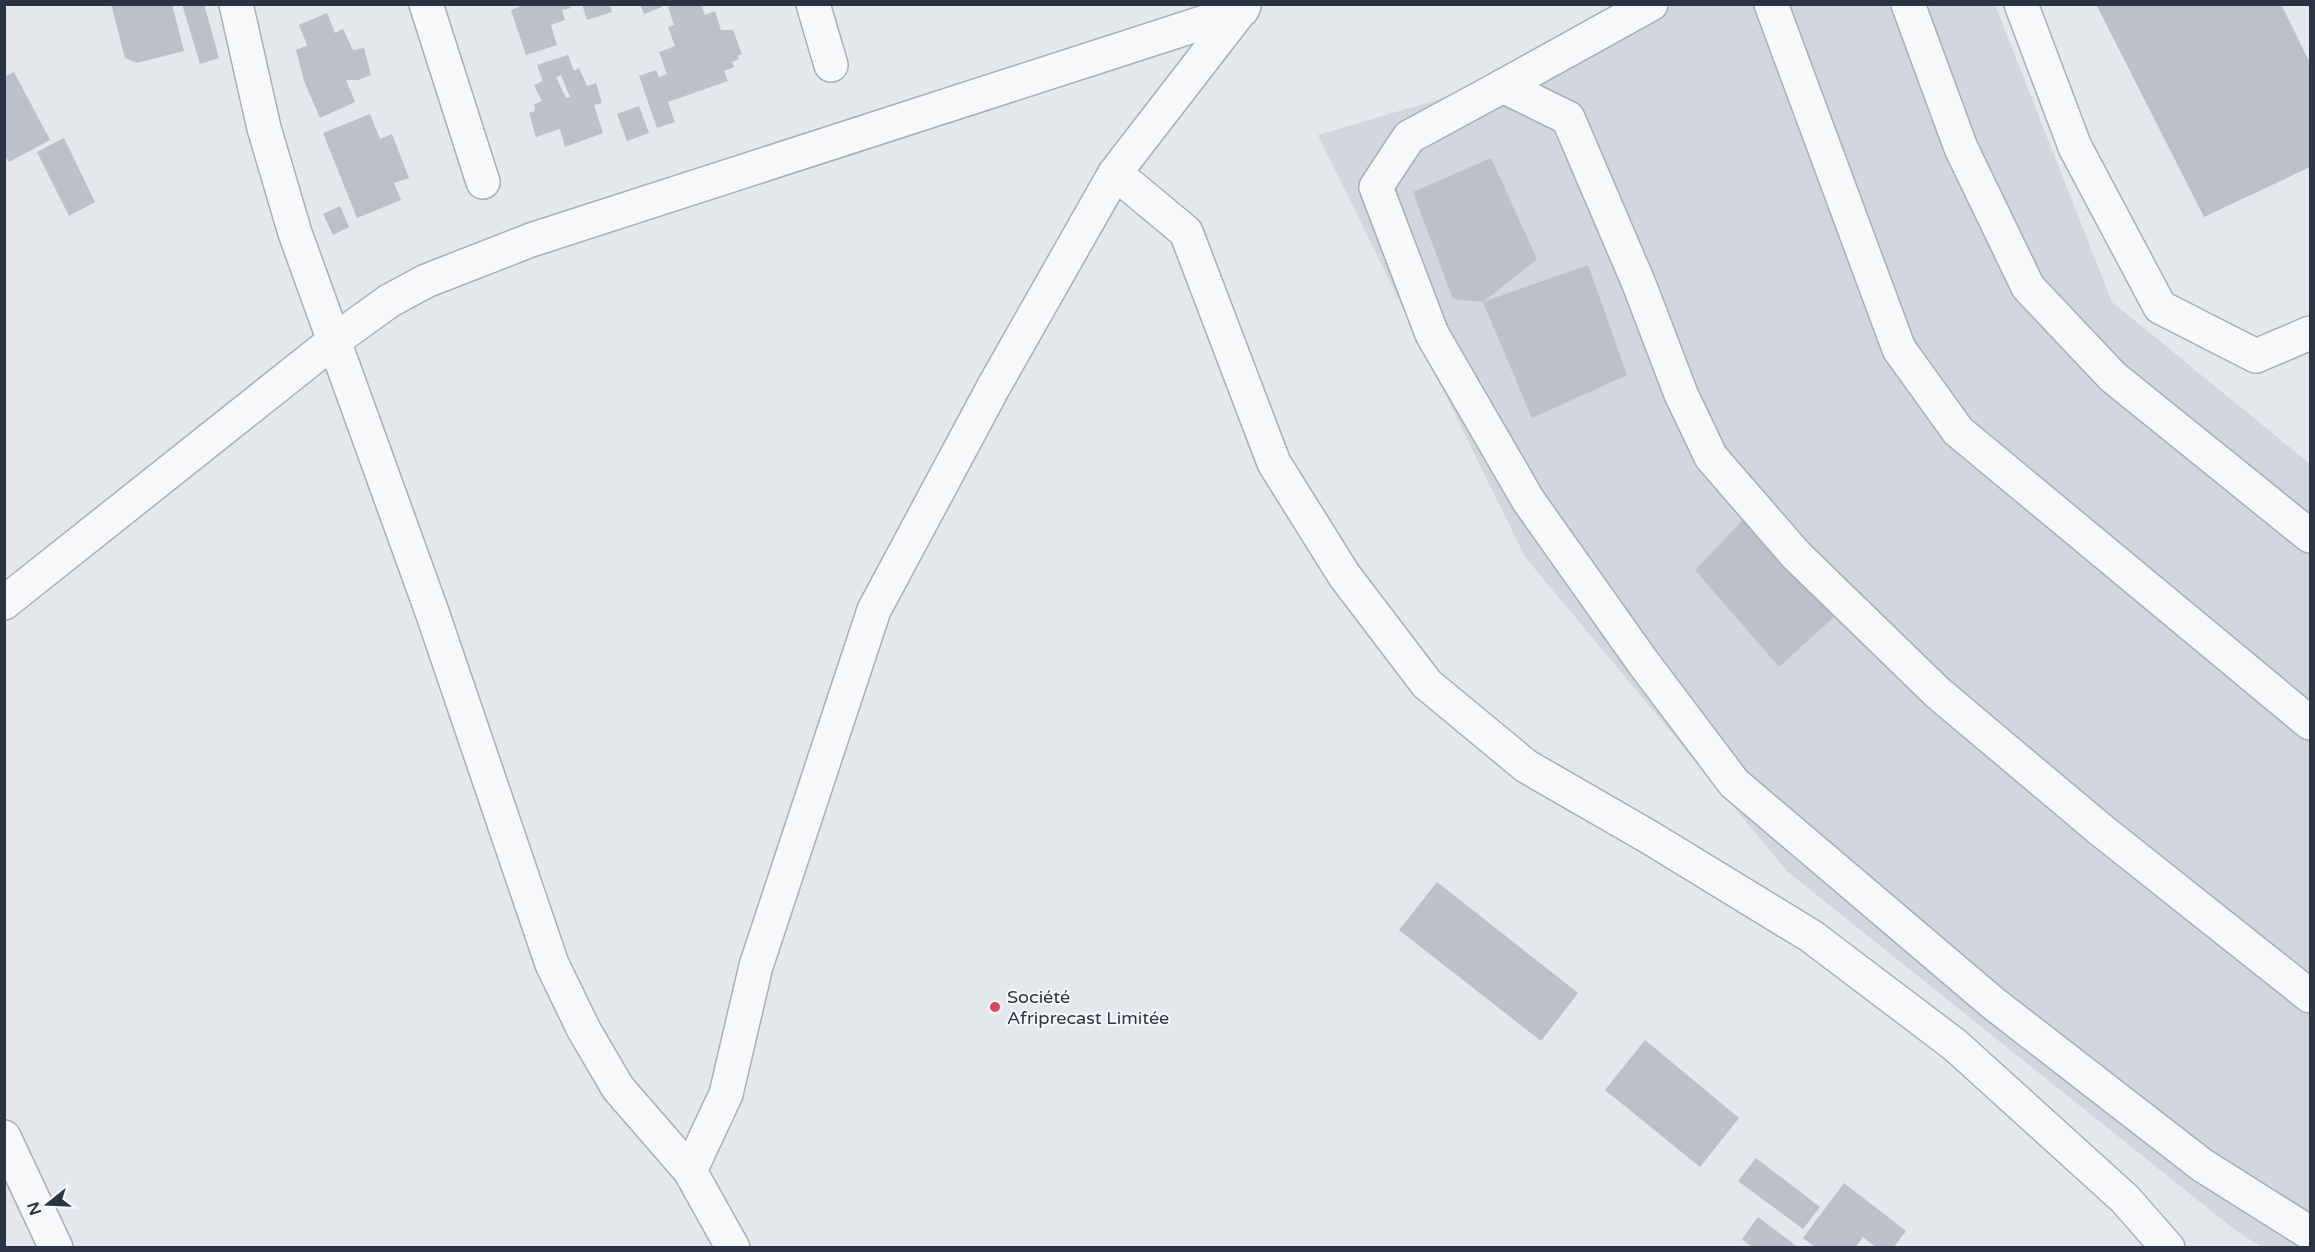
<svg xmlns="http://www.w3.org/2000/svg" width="2315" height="1252" viewBox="0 0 2315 1252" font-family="'Varela Round',sans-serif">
  <rect width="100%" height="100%" fill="#e4e7ec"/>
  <path fill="#d2d6de" d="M 1624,5 L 1995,5 L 2112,302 L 2310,464 L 2310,1247 L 2261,1247 L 2231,1227 L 1788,872 L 1525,557 L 1318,135 L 1481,87 Z"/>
  <g fill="#bbc0ca" fill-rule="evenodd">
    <path d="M 111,4 L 172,4 L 184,51 L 137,63 L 125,58 Z"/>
    <path d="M 182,4 L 204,4 L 219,58 L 200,64 Z"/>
    <path d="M 526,4 L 569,4 L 571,8 L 562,10 L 565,20 L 551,25 L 557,45 L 526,55 L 511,10 Z"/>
    <path d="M 582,4 L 609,4 L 612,12 L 587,20 Z"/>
    <path d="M 640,4 L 661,4 L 662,7 L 644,14 Z"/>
    <path d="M 676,4 L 701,4 L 705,15 L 715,11 L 721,30 L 733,30 L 742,54 L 738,56 L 739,59 L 732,62 L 734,67 L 724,71 L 728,81 L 668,102 L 675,122 L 657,128 L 639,76 L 656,70 L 659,77 L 667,74 L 659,52 L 675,46 L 668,27 L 674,25 L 668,7 Z"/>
    <path d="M 2096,4 L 2281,4 L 2310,63 L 2310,167 L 2204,217 Z"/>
    <path d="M 327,13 L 335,33 L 343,29 L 353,50 L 364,48 L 371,75 L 358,80 L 346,80 L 355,102 L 320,118 L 304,81 L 296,50 L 331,35 L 307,45 L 299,25 Z"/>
    <path d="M 568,55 L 574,71 L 579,68 L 587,86 L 596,83 L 602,103 L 594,105 L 603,133 L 565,147 L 560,129 L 536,137 L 529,113 L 535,111 L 534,104 L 542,101 L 534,85 L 543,81 L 537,65 ZM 561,75 L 570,97 L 566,98 L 556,77 Z"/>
    <path d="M 14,72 L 50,140 L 9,162 L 4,154 L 4,77 Z"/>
    <path d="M 639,106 L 649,133 L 627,141 L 617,114 Z"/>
    <path d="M 370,114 L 380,139 L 392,134 L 409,178 L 394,183 L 401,200 L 357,218 L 323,133 Z"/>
    <path d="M 64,138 L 95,202 L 69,216 L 37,152 Z"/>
    <path d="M 1491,158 L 1537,259 L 1483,302 L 1453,299 L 1413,192 Z"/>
    <path d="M 340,206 L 349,227 L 333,235 L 323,214 Z"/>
    <path d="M 1588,265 L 1627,375 L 1532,418 L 1483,302 Z"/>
    <path d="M 1745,518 L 1836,615 L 1779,667 L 1695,570 Z"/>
    <path d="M 1437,882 L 1578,993 L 1541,1041 L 1399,930 Z"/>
    <path d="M 1645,1040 L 1739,1118 L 1700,1167 L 1605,1090 Z"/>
    <path d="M 1756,1158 L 1820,1207 L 1803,1229 L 1738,1181 Z"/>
    <path d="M 1844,1183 L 1906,1231 L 1893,1248 L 1877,1248 L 1863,1237 L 1855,1248 L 1816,1248 L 1803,1238 Z"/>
    <path d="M 1758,1217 L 1799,1248 L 1753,1248 L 1742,1239 Z"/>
  </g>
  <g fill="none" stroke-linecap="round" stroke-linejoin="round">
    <g stroke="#a9aeb7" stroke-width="36">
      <g id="minor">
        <path d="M 236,4 L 264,128 L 295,233 L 432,612 L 552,964 L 584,1030 L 618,1088 L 690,1171 L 733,1248"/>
        <path d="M 426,4 L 483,182"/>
        <path d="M 813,4 L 831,65"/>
        <path d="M 1651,4 L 1503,86 L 1568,118 L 1639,284 L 1681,394 L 1711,457 L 1796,555 L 1938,693 L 2101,830 L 2310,996"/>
        <path d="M 1771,4 L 1899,349 L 1958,431 L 2310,723"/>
        <path d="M 1908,4 L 1961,148 L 2028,287 L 2113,377 L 2310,536"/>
        <path d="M 2021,4 L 2075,147 L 2160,307 L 2256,356 L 2310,333"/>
        <path d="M 1503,86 L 1409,137 L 1376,187 L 1432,334 L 1528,500 L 1642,661 L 1734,783 L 1993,1003 L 2202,1165 L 2310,1233"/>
        <path d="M 1115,173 L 1186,232 L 1274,463 L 1344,575 L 1427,684 L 1526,766 L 1649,837 L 1811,936 L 1955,1045 L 2125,1199 L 2168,1248"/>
        <path d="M 4,603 L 335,340 L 389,301 L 426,281 L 531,240 L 1242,10"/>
        <path d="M 4,1137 L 56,1248"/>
        <path d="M 690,1171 L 726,1094 L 756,966 L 874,610 L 994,386 L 1115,173 L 1244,6"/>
      </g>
    </g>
    <use href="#minor" stroke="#f7f8fa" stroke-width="33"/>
  </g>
  <circle fill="#d1495b" stroke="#f4f6f9" stroke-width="2" cx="995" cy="1007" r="6"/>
  <g text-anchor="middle" stroke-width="4.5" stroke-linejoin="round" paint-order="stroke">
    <g font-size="18" fill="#2b3445" stroke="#f4f6f9" text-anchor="start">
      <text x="1007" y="1003">Société<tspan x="1007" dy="21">Afriprecast Limitée</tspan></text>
    </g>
  </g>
  <rect width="2315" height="1252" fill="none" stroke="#2b3445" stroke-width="12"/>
  <g transform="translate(48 1204) rotate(252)" stroke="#f4f6f9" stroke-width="4.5" paint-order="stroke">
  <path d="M0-4.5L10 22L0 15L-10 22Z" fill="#2b3445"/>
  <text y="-9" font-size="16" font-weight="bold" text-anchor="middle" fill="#2b3445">N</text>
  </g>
</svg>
